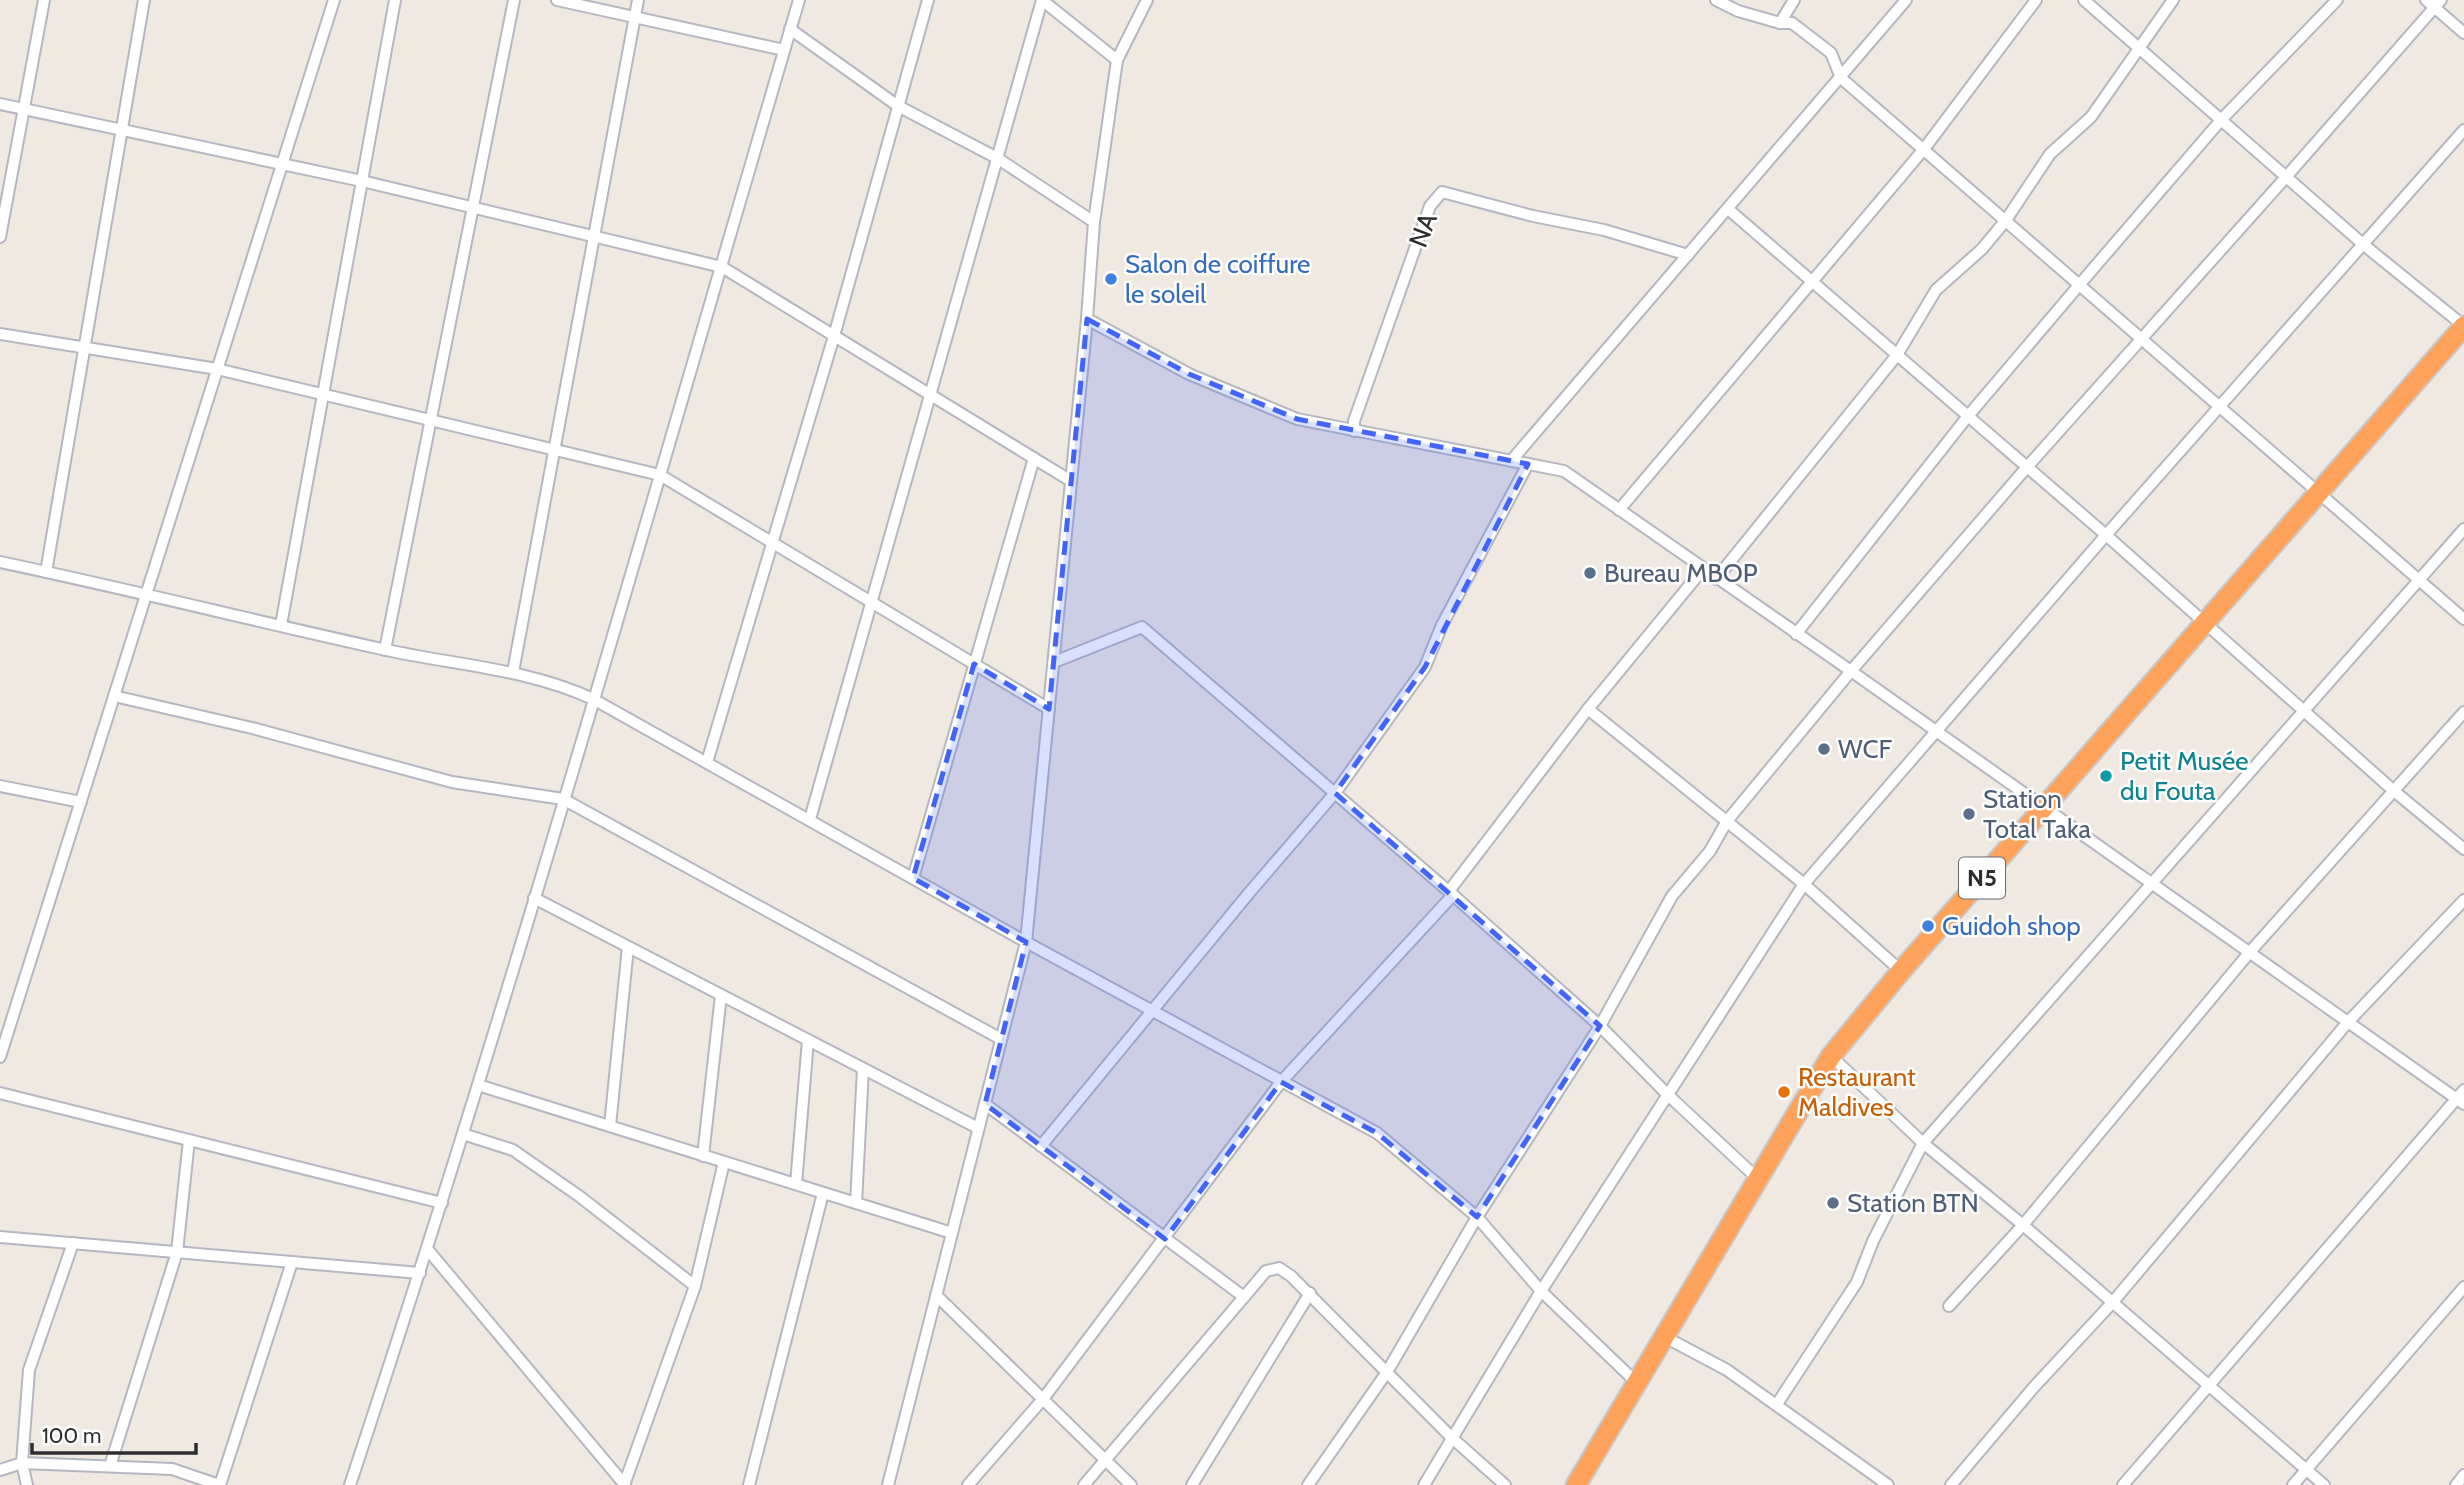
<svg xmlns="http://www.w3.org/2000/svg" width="2464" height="1485" viewBox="0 0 2464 1485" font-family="Cabin,sans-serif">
  <rect width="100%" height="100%" fill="#efe9e1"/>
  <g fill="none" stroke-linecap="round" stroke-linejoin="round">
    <g stroke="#b4b7c1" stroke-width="14">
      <g id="street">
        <path d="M 557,0 L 784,50"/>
        <path d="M 1042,0 L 1117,60"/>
        <path d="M 1716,0 L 1738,11 L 1780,23 L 1792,23 L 1831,53 L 1841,78 L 2464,619"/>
        <path d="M 2084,0 L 2364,245 L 2464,326"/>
        <path d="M 2426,0 L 2464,33"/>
        <path d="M 1780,23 L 1794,0"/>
        <path d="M 790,29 L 898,106 L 997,158 L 1094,222"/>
        <path d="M 0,104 L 362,181 L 722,267 L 1071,481"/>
        <path d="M 1728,209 L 2106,535 L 2394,791 L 2464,849"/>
        <path d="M 0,237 L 44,0"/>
        <path d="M 1087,319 L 1189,374 L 1297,419 L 1564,471 L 1851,671 L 2464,1104"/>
        <path d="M 0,334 L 217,369 L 660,475 L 1049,709"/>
        <path d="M 1354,431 L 1354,421 L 1430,206 L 1442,192 L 1533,216 L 1604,230 L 1688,255"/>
        <path d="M 1511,461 L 1906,0"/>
        <path d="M 1619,510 L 1924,149 L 2036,0"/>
        <path d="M 0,562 C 128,589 255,621 382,649 C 453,665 526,668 593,699 L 1026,942 L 1377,1133 L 1477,1217 L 1541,1291 L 1637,1383"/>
        <path d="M 46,572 L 144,0"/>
        <path d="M 1716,579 L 1897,355 L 1936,290 L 1982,249 L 2006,220 L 2050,154 L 2091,117 L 2173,0"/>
        <path d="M 281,625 L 395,0"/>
        <path d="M 1796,634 L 1968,416 L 2080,284 L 2221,120 L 2337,0"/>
        <path d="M 385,650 L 514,0"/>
        <path d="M 1054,662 L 1142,627 L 1453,895 L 1600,1026 L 1668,1095 L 1757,1178"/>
        <path d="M 513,672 L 638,0"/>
        <path d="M 114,696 L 252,728 L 452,782 L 563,799 L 1001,1039"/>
        <path d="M 1588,709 L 1804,884 L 1901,971"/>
        <path d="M 707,762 L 834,336 L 928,0"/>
        <path d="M 0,786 L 81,802"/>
        <path d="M 810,819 L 1042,0"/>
        <path d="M 913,878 L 1034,458"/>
        <path d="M 1449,891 L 1588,709 L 1703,569"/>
        <path d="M 534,898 L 978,1128"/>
        <path d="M 1831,1056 L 1923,1143 L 2023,1225 L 2324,1485"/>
        <path d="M 0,1057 L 334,0"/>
        <path d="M 478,1085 L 952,1233"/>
        <path d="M 0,1093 L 442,1203"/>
        <path d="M 985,1104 L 1244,1297 L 1266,1271 L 1279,1268 L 1291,1276 L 1451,1437 L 1505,1485"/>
        <path d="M 610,1126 L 628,947"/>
        <path d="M 463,1134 L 513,1150 L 579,1196 L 695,1286"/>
        <path d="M 1041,1146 L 1249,893 L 1335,793 L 1425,667 L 1442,625 L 1528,464"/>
        <path d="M 703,1156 L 721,995"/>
        <path d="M 796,1184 L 808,1040"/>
        <path d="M 856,1203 L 863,1069"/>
        <path d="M 0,1237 L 420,1273"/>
        <path d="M 428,1250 L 625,1485"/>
        <path d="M 936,1295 L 1131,1485"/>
        <path d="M 1949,1306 L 2023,1225 L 2249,953 L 2464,712"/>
        <path d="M 1665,1337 L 1727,1370 L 1888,1485"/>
        <path d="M 1777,1404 L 1857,1282 L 1873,1241 L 1923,1143 L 2464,529"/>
        <path d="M 110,1466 L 177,1252 L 189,1140"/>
        <path d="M 0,1470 L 22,1463 L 172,1469 L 219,1485"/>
        <path d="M 27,1485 L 22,1463 L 29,1370 L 73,1243"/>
        <path d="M 220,1485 L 292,1262"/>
        <path d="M 350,1485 C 513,994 653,496 799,0"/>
        <path d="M 624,1485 L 695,1286 L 724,1162"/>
        <path d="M 749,1485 L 823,1193"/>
        <path d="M 888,1485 L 1026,942 L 1087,319 L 1094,222 L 1117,60 L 1147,0"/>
        <path d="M 968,1485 L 1043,1399 L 1281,1082 L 1453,895"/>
        <path d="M 1084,1485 L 1244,1297"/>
        <path d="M 1192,1485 L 1310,1293"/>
        <path d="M 1308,1485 L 1387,1372 L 1477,1217 L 1600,1026 L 1672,896 L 1710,851 L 1727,821 L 1851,671 L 2027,467 L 2286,177 L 2441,0"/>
        <path d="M 1424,1485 L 1541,1291 L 1804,884 L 2106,535 L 2464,130"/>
        <path d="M 1951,1485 L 2034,1387 L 2112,1303 L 2348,1022 L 2464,900"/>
        <path d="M 2123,1485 L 2464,1090"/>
        <path d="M 2293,1485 L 2464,1287"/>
        <path d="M 2456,1485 L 2464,1475"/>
      </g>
    </g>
    <g stroke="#c9c9c9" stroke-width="23">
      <path id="highway" d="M 1576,1485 L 1831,1056 L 1901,971 L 2464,326"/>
    </g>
    <use href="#street" stroke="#fff" stroke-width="10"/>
    <use href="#highway" stroke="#ffa35c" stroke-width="19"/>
  </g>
  <path fill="#4264fb" fill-opacity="0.2" stroke="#4264fb" stroke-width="5" stroke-dasharray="14 9" stroke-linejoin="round" d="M 1087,319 L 1189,374 L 1297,419 L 1528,464 L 1425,667 L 1335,793 L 1600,1026 L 1477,1217 L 1377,1133 L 1281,1082 L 1165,1239 L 985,1104 L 1026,942 L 913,878 L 974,664 L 1049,709 Z"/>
  <g fill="#3f7fe0" stroke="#fff" stroke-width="2.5">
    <circle cx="1111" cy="279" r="7"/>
    <circle cx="1928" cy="926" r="7"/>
  </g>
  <g fill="#5c6f8a" stroke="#fff" stroke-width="2.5">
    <circle cx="1590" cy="573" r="7"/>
    <circle cx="1824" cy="749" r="7"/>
    <circle cx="1969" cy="814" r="7"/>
    <circle cx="1833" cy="1203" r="7"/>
  </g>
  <circle fill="#0f9aa8" stroke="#fff" stroke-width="2.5" cx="2106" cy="776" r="7"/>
  <circle fill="#e8710a" stroke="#fff" stroke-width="2.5" cx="1784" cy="1092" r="7"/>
  <g text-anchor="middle" stroke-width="5" stroke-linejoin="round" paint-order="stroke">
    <rect fill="#fff" stroke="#6d6d6d" stroke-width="2" x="1959" y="857.5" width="46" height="41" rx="5"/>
    <g font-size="24" font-weight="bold" fill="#2e2e2e">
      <text x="1982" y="886">N5</text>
    </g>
    <g font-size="26" fill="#2e2e2e" stroke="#fff">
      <text transform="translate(1423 230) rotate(-69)" y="9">NA</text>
    </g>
    <g font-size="26" fill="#366cbe" stroke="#fff" text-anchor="start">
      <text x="1125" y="273">Salon de coiffure<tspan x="1125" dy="30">le soleil</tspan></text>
      <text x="1942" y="935">Guidoh shop</text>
    </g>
    <g font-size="26" fill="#4e5e75" stroke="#fff" text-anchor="start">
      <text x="1604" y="582">Bureau MBOP</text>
      <text x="1838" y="758">WCF</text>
      <text x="1983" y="808">Station<tspan x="1983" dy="30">Total Taka</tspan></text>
      <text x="1847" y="1212">Station BTN</text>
    </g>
    <g font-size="26" fill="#0d838f" stroke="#fff" text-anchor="start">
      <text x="2120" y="770">Petit Musée<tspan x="2120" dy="30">du Fouta</tspan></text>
    </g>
    <g font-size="26" fill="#c56008" stroke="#fff" text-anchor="start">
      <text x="1798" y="1086">Restaurant<tspan x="1798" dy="30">Maldives</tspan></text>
    </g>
  </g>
  <path d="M32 1443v10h164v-10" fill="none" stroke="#2e2e2e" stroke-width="3.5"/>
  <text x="42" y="1443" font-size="21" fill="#2e2e2e" stroke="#ffffff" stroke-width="5" paint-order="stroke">100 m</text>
</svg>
